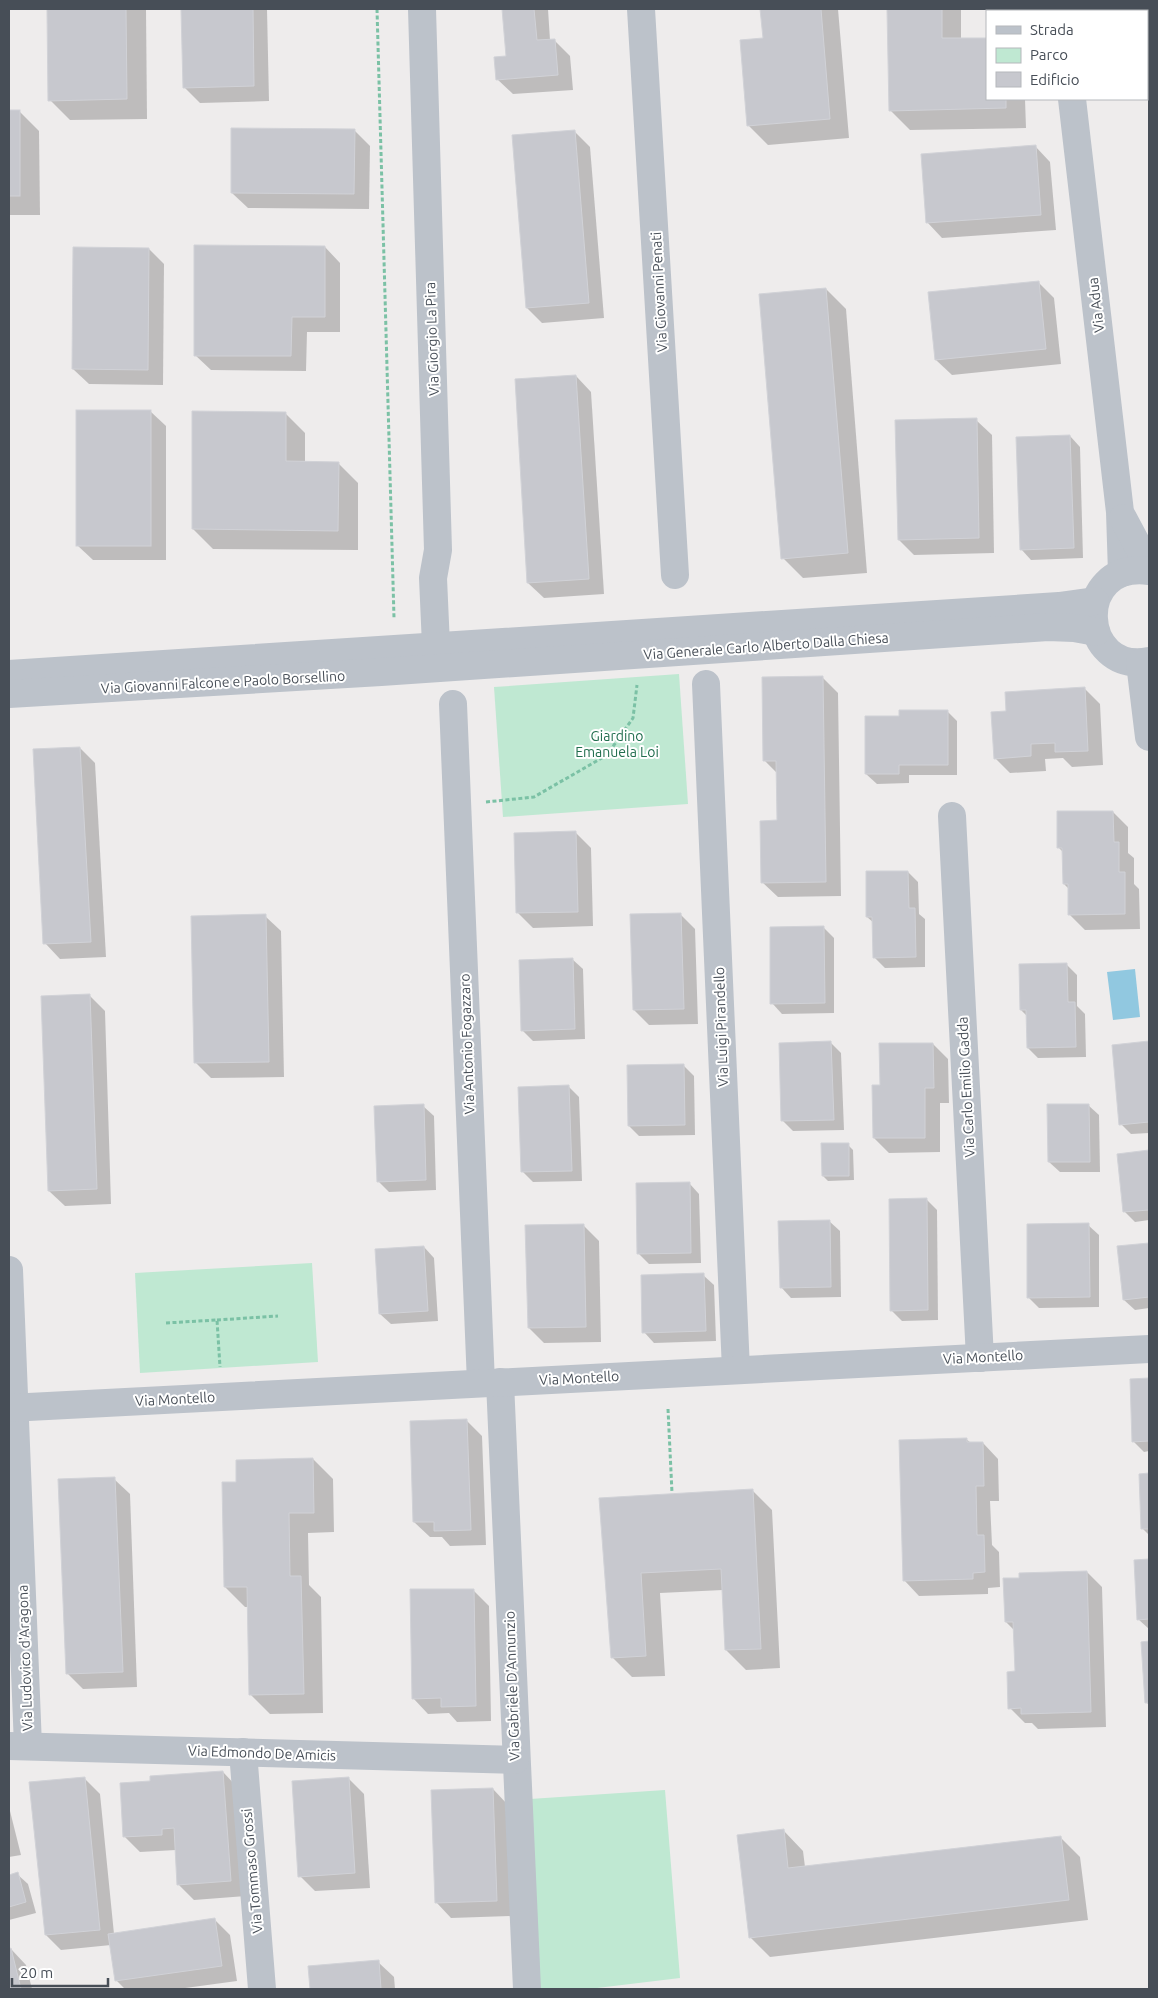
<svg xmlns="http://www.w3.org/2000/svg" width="1158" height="1998" viewBox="0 0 1158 1998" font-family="Ubuntu,sans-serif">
  <rect width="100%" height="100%" fill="#eeecec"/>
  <g fill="#bfe8d2">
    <path d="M 679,674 L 688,804 L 503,817 L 494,687 Z"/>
    <path d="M 312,1263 L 318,1362 L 140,1373 L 135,1273 Z"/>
    <path d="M 665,1790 L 680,1978 L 597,1988 L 597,1989 L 538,1989 L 530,1799 Z"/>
  </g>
  <path fill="#91c8e0" d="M 1135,969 L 1140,1017 L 1113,1020 L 1107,972 Z"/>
  <g fill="#0003">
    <path d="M 49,9 L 146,9 L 147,119 L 70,120 L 50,100 Z"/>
    <path d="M 182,9 L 267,9 L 269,101 L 200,103 L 184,87 Z"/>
    <path d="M 503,9 L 548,9 L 550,40 L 554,40 L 570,56 L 573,90 L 513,94 L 497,79 L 507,57 Z"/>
    <path d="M 762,9 L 838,9 L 849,138 L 768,145 L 748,125 L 764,39 Z"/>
    <path d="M 888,9 L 961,9 L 961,39 L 987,99 L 1025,99 L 1026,128 L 910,130 L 890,110 Z"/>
    <path d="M 19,111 L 39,131 L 40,215 L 9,215 L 9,112 Z"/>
    <path d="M 354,130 L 370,146 L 369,209 L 248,208 L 232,193 Z"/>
    <path d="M 574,131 L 590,147 L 604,318 L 542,323 L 527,308 Z"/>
    <path d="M 1035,146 L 1050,162 L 1056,230 L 942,238 L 927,222 Z"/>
    <path d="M 325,247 L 340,263 L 340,332 L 307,332 L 306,371 L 211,370 L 195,355 Z"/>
    <path d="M 149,249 L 164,264 L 163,385 L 89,384 L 73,369 Z"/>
    <path d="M 1038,282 L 1054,298 L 1061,364 L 952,375 L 936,360 Z"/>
    <path d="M 826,289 L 846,309 L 867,573 L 803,578 L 783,558 Z"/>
    <path d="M 576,376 L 591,392 L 604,594 L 544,598 L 528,583 Z"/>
    <path d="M 150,411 L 166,426 L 166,560 L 93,560 L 77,545 Z"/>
    <path d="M 285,413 L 305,433 L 305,463 L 338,463 L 358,483 L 358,550 L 213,549 L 193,529 Z"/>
    <path d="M 976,420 L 992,435 L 994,553 L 914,555 L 899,540 Z"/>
    <path d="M 1070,436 L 1080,447 L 1083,558 L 1031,560 L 1021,549 Z"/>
    <path d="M 822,677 L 838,693 L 841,896 L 778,897 L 762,882 L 778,822 L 777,773 L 764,760 Z"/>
    <path d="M 1084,688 L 1100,704 L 1103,765 L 1072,767 L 1063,758 L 1045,759 L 1046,771 L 1010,773 L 995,758 L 1007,713 Z"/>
    <path d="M 947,711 L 957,721 L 957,775 L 909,775 L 909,783 L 877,784 L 866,774 L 901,717 Z"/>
    <path d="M 80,748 L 95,763 L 106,957 L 60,959 L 45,943 Z"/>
    <path d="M 1113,812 L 1128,827 L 1128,853 L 1134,858 L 1134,884 L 1139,889 L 1140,929 L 1085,930 L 1070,915 L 1069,889 L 1064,884 L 1063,852 L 1059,848 Z"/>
    <path d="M 575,832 L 591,848 L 593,926 L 533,928 L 518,913 Z"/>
    <path d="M 908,872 L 918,882 L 919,914 L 925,919 L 925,967 L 885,968 L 874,957 L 874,923 L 867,917 Z"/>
    <path d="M 680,914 L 695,929 L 698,1024 L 649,1025 L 634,1010 Z"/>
    <path d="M 265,916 L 281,931 L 284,1077 L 211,1078 L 196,1063 Z"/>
    <path d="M 823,927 L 834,938 L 834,1013 L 782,1014 L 772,1003 Z"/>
    <path d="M 572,959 L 583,969 L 585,1039 L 533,1041 L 523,1031 Z"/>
    <path d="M 1066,964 L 1077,975 L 1077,1006 L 1085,1014 L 1086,1057 L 1038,1058 L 1028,1048 L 1027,1016 L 1021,1010 Z"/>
    <path d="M 89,995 L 105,1011 L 111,1204 L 65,1206 L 49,1191 Z"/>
    <path d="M 1149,1042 L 1149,1133 L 1131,1134 L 1121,1124 L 1113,1046 Z"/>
    <path d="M 831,1043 L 841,1053 L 844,1130 L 793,1131 L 783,1121 Z"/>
    <path d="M 933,1044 L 948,1059 L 949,1103 L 940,1103 L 940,1152 L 889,1153 L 874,1138 L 881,1087 Z"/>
    <path d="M 683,1065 L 694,1076 L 695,1135 L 639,1136 L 629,1126 Z"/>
    <path d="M 569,1087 L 579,1097 L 582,1181 L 533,1182 L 523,1172 Z"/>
    <path d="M 1088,1105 L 1099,1115 L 1100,1172 L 1060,1172 L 1049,1162 Z"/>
    <path d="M 423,1106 L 434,1116 L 436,1190 L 389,1192 L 379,1182 Z"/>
    <path d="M 848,1145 L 853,1150 L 854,1180 L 828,1181 L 823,1176 Z"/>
    <path d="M 1149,1152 L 1149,1220 L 1135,1222 L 1125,1212 L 1119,1155 Z"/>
    <path d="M 689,1183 L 699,1194 L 701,1263 L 649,1264 L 638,1253 Z"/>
    <path d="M 926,1199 L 937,1210 L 938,1320 L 902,1321 L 891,1310 Z"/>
    <path d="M 829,1221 L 840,1231 L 841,1297 L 791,1298 L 781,1287 Z"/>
    <path d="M 583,1225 L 599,1241 L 601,1342 L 544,1343 L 529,1328 Z"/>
    <path d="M 1088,1225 L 1099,1235 L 1099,1307 L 1039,1308 L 1029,1298 Z"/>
    <path d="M 1149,1244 L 1149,1308 L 1135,1310 L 1124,1300 L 1118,1248 Z"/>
    <path d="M 424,1247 L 434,1258 L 438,1321 L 391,1324 L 380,1314 Z"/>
    <path d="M 703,1275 L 714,1285 L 716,1341 L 654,1343 L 644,1332 Z"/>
    <path d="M 1131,1380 L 1149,1380 L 1149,1451 L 1144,1452 L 1133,1441 Z"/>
    <path d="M 467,1421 L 482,1436 L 486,1545 L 450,1546 L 442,1537 L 430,1537 L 414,1522 Z"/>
    <path d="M 966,1439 L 971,1443 L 983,1443 L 998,1459 L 999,1501 L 990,1501 L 992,1545 L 999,1552 L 1000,1587 L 988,1588 L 988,1594 L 919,1596 L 904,1580 Z"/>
    <path d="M 313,1459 L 333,1479 L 334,1532 L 308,1533 L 309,1585 L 321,1597 L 323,1713 L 270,1714 L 250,1694 L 248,1607 L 245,1607 L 225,1587 L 237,1483 Z"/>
    <path d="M 1149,1474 L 1149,1535 L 1142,1528 L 1140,1475 Z"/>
    <path d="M 114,1479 L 130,1494 L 137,1687 L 83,1689 L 67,1673 Z"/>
    <path d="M 752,1490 L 772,1510 L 780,1668 L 746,1670 L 726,1650 L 723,1590 L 660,1593 L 665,1676 L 632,1677 L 612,1657 L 601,1499 Z"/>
    <path d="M 1149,1560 L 1149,1629 L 1138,1619 L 1135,1561 Z"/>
    <path d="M 1087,1572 L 1102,1587 L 1106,1727 L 1038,1729 L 1032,1723 L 1025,1723 L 1010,1708 L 1016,1672 L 1015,1631 L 1006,1622 L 1020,1579 Z"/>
    <path d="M 473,1590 L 489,1606 L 491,1721 L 457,1722 L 449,1713 L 428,1714 L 413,1698 Z"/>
    <path d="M 1142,1643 L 1149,1643 L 1149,1705 L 1147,1703 Z"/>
    <path d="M 223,1772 L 238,1788 L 246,1896 L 194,1900 L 179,1885 L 176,1850 L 140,1852 L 125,1837 L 151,1782 Z"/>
    <path d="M 84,1778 L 100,1794 L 114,1934 L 215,1920 L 230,1935 L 237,1981 L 178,1989 L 125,1989 L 116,1980 L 111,1945 L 61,1950 L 46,1935 Z"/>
    <path d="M 349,1779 L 364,1794 L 370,1888 L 315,1891 L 300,1876 Z"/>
    <path d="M 493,1789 L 508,1805 L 512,1916 L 451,1918 L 436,1902 Z"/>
    <path d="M 9,1807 L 21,1855 L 9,1857 Z"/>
    <path d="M 784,1831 L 803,1851 L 805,1867 L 1060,1837 L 1080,1857 L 1088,1920 L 770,1957 L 750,1937 Z"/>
    <path d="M 17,1874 L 28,1884 L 36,1913 L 9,1920 L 9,1876 Z"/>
    <path d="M 11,1949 L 26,1965 L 32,1989 L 9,1989 L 9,1950 Z"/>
    <path d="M 378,1962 L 394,1977 L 395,1989 L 311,1989 L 309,1967 Z"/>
  </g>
  <g fill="#c7c8ce" stroke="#d1d2d7">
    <path d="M 47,9 L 126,9 L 127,99 L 48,101 Z"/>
    <path d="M 181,9 L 253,9 L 254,86 L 183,88 Z"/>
    <path d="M 502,9 L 534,9 L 537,40 L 555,39 L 558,75 L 496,80 L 494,57 L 506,56 Z"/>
    <path d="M 760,9 L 821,9 L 830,119 L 747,126 L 740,40 L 763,38 Z"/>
    <path d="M 887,9 L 942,9 L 942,38 L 987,38 L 987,99 L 1006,99 L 1006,108 L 889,111 Z"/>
    <rect x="9" y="110" width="11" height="86"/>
    <path d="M 231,128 L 355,129 L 354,194 L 231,193 Z"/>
    <path d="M 575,130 L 589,303 L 526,308 L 512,135 Z"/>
    <path d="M 1036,145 L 1041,215 L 926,223 L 921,154 Z"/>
    <path d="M 194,245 L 325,246 L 325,317 L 292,317 L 291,356 L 194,356 Z"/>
    <path d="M 73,247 L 149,248 L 148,370 L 72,369 Z"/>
    <path d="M 1039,281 L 1046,349 L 935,360 L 928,292 Z"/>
    <path d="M 826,288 L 848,553 L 781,559 L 759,294 Z"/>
    <path d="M 576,375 L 589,579 L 527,583 L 515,379 Z"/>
    <rect x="76" y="410" width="75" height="136"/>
    <path d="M 192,411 L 286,412 L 286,461 L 339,462 L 338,531 L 192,529 Z"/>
    <path d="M 977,418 L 979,538 L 898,540 L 895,420 Z"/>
    <path d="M 1070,435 L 1074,548 L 1020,550 L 1016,437 Z"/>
    <path d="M 823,676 L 826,882 L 761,883 L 760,821 L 777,820 L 776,761 L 763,761 L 762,677 Z"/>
    <path d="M 1085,687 L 1088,751 L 1055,752 L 1055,743 L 1031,744 L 1031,756 L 994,759 L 991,712 L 1006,711 L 1005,692 Z"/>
    <path d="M 899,710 L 948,710 L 948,765 L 899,765 L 899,774 L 865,774 L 865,716 L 899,716 Z"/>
    <path d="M 80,747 L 91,942 L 43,944 L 33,749 Z"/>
    <path d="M 1057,811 L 1113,811 L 1114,842 L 1119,842 L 1119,872 L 1125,872 L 1125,914 L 1068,915 L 1068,884 L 1063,884 L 1062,848 L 1057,848 Z"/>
    <path d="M 576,831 L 578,912 L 516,913 L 514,833 Z"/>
    <path d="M 866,871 L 908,871 L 909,908 L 915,908 L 916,957 L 873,958 L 872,917 L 866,917 Z"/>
    <path d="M 681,913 L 684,1009 L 633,1010 L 630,914 Z"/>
    <path d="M 266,914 L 269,1062 L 194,1063 L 191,916 Z"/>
    <path d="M 824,926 L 825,1003 L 770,1004 L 770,927 Z"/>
    <path d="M 573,958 L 575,1029 L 521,1031 L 519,960 Z"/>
    <path d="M 1067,963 L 1068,1002 L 1075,1002 L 1076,1047 L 1027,1048 L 1026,1010 L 1020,1010 L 1019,964 Z"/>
    <path d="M 90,994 L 97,1189 L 48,1191 L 41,996 Z"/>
    <path d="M 831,1041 L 834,1120 L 781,1121 L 779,1043 Z"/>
    <path d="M 1149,1041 L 1149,1122 L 1119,1125 L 1112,1045 Z"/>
    <path d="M 879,1043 L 933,1043 L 934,1088 L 925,1088 L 925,1138 L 873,1138 L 872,1085 L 880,1085 Z"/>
    <path d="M 684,1064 L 685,1125 L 628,1126 L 627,1065 Z"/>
    <path d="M 569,1085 L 572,1171 L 521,1172 L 518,1087 Z"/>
    <path d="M 424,1104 L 426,1180 L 377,1182 L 374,1106 Z"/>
    <path d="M 1047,1104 L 1089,1104 L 1090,1162 L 1048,1162 Z"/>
    <path d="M 821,1143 L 849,1143 L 849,1176 L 822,1176 Z"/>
    <path d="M 1149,1150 L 1149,1210 L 1123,1212 L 1117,1154 Z"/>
    <path d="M 690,1182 L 691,1253 L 637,1254 L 636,1183 Z"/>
    <path d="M 927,1198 L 928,1310 L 890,1311 L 889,1199 Z"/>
    <path d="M 830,1220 L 831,1287 L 780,1288 L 778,1221 Z"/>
    <path d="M 1089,1223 L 1090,1297 L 1027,1298 L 1027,1224 Z"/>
    <path d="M 584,1224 L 586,1327 L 528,1328 L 525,1225 Z"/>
    <path d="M 1149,1243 L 1149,1297 L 1123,1300 L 1117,1246 Z"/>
    <path d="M 424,1246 L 428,1311 L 379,1314 L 375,1249 Z"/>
    <path d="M 704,1273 L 706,1331 L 642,1333 L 641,1275 Z"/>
    <path d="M 1149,1378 L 1149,1441 L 1132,1442 L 1130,1379 Z"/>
    <path d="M 467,1419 L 471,1530 L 434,1531 L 434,1522 L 413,1522 L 410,1421 Z"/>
    <path d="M 967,1438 L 967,1442 L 983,1442 L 984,1486 L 976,1486 L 977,1535 L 984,1535 L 985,1572 L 973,1573 L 973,1579 L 903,1581 L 899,1440 Z"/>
    <path d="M 313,1458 L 314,1513 L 289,1513 L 290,1576 L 301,1576 L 304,1694 L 249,1695 L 247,1587 L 224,1587 L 222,1482 L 236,1482 L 236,1460 Z"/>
    <path d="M 1149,1473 L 1149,1529 L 1141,1529 L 1139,1474 Z"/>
    <path d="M 115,1477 L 123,1672 L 66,1674 L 58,1479 Z"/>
    <path d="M 753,1489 L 761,1649 L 725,1650 L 721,1569 L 641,1573 L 646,1656 L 611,1658 L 599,1498 Z"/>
    <path d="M 1149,1559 L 1149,1619 L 1137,1620 L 1134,1560 Z"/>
    <path d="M 1087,1571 L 1091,1712 L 1021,1714 L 1021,1708 L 1008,1709 L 1007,1672 L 1015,1671 L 1013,1622 L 1005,1622 L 1003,1578 L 1019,1578 L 1019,1573 Z"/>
    <path d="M 410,1589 L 474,1589 L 476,1706 L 441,1707 L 441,1698 L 412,1699 Z"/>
    <path d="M 1149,1641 L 1149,1703 L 1145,1703 L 1141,1642 Z"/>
    <path d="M 223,1771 L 231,1881 L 177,1885 L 174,1828 L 162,1829 L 162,1835 L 123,1837 L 120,1783 L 150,1781 L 150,1776 Z"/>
    <path d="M 85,1777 L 100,1930 L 45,1935 L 29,1782 Z"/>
    <path d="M 349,1777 L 355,1873 L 298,1877 L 292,1781 Z"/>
    <path d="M 493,1788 L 497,1901 L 435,1903 L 431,1790 Z"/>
    <path d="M 784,1829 L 788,1868 L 1061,1836 L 1069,1900 L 749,1938 L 737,1835 Z"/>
    <path d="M 18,1872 L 26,1902 L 9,1907 L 9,1875 Z"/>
    <path d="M 215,1918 L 222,1966 L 115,1981 L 108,1934 Z"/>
    <path d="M 11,1948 L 21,1989 L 9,1989 L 9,1949 Z"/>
    <path d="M 379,1960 L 381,1989 L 310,1989 L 308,1966 Z"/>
  </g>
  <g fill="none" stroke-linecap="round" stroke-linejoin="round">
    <g stroke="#7bc1a5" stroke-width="3" stroke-dasharray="4 2.5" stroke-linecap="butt">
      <path d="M 377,9 L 394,618"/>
      <path d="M 486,802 L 534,797 L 607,755 L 633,718 L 637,685"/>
      <path d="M 217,1320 L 278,1316"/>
      <path d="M 166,1323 L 217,1320 L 220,1367"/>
      <path d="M 668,1409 L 672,1493"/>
    </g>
    <g stroke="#bcc2ca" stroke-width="28">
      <path d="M 422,9 L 438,550 L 433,578 L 437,668"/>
      <path d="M 641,9 L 675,575"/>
      <path d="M 1062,9 L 1062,11"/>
      <path d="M 1072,99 L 1120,512 L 1122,573"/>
      <path d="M 1123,518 L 1149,567"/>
      <path d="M 706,684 L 736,1370"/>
      <path d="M 453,704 L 481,1383"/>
      <path d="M 952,816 L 980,1358"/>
      <path d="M 9,1270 L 28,1746"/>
      <path d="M 500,1382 L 527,1989"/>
      <path d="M 9,1408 L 1149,1349"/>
      <path d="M 9,1746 L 515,1760"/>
      <path d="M 243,1752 L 262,1989"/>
    </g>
    <g stroke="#bcc2ca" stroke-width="28">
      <path d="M 1149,571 C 1072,561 1079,675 1149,661"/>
      <path d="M 1140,663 L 1149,737"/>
      <path d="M 9,674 L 1059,606 L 1095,601"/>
      <path d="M 9,694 L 381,672 L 1048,627 L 1074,628 L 1096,632"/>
    </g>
  </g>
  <g text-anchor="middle" stroke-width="4" stroke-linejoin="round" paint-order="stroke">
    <g font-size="14" fill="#474e57" stroke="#fff">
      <text transform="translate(659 292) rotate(-93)" y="5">Via Giovanni Penati</text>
      <text transform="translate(1096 305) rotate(-97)" y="5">Via Adua</text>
      <text transform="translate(432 339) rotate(-92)" y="5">Via Giorgio La Pira</text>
      <text transform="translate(766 646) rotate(-4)" y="5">Via Generale Carlo Alberto Dalla Chiesa</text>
      <text transform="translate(223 682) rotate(-3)" y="5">Via Giovanni Falcone e Paolo Borsellino</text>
      <text transform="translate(721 1027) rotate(-92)" y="5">Via Luigi Pirandello</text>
      <text transform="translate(467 1044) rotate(-92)" y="5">Via Antonio Fogazzaro</text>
      <text transform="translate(966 1087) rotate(-93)" y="5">Via Carlo Emilio Gadda</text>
      <text transform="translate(983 1357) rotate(-3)" y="5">Via Montello</text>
      <text transform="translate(579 1378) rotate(-3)" y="5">Via Montello</text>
      <text transform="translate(175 1399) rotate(-3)" y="5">Via Montello</text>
      <text transform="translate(25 1658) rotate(-92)" y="5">Via Ludovico d'Aragona</text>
      <text transform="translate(512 1686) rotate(-92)" y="5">Via Gabriele D'Annunzio</text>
      <text transform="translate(262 1753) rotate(2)" y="5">Via Edmondo De Amicis</text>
      <text transform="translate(252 1871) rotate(-95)" y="5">Via Tommaso Grossi</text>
    </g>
    <g font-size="14" fill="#216e4e" stroke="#fff">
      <text x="617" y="741">Giardino<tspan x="617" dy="16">Emanuela Loi</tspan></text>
    </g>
  </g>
  <rect width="1158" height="1998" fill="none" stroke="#474e57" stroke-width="20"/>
  <rect x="986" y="10" width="162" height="90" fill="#ffffff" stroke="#b5b8bc"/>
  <rect x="996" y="26" width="25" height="8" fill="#bcc2ca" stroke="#b5b8bc"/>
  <text x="1030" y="35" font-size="15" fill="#474e57">Strada</text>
  <rect x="996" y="48" width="25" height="15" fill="#bfe8d2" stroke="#b5b8bc"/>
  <text x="1030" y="60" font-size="15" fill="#474e57">Parco</text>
  <rect x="996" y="72" width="25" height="15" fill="#c7c8ce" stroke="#b5b8bc"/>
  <text x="1030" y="85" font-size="15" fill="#474e57">Edificio</text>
  <path d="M12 1978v8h96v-8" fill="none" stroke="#474e57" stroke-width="2.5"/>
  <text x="20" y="1978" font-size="15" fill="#474e57" stroke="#ffffff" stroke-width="4" paint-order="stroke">20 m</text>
</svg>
